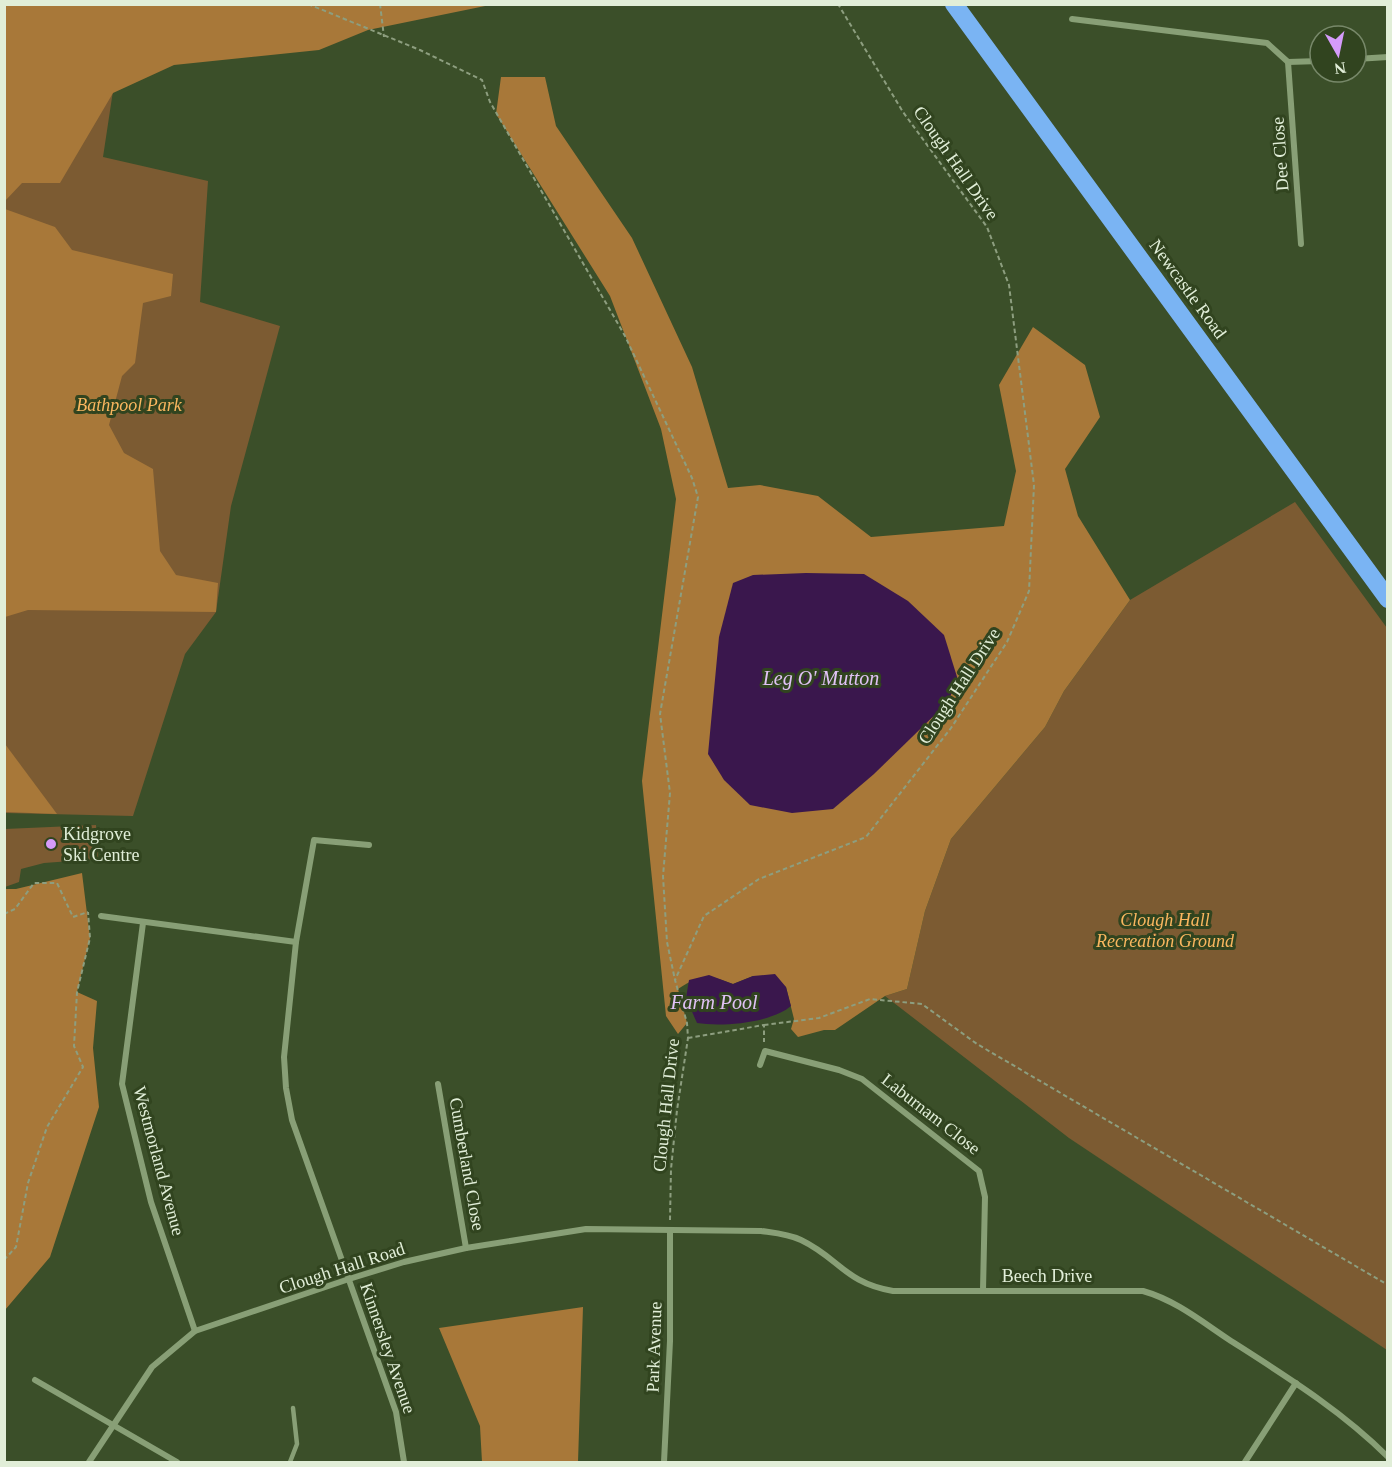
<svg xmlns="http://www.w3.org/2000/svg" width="1392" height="1467" viewBox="0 0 1392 1467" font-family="'Times New Roman',serif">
  <rect width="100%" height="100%" fill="#3b4f29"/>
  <g fill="#7c5b32">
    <path d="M 5,5 L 126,5 L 103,157 L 208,181 L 200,302 L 280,326 L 231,506 L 216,612 L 185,654 L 133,816 L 5,813 Z"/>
    <path d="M 1295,502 L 1387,628 L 1387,1350 L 1069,1138 L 885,996 L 907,989 L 925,911 L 951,839 L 1045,727 L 1064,691 L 1130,600 Z"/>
    <path d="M 96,825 L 98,859 L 44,863 L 21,869 L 19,882 L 5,887 L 5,829 Z"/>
  </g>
  <g fill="#a87839">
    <path d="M 5,4 L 490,4 L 490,5 L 368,30 L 319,50 L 174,65 L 113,93 L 60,183 L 22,183 L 5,201 Z"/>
    <path d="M 501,77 L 545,77 L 556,126 L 632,238 L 692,367 L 728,488 L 760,485 L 818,496 L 871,537 L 1004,526 L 1016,471 L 999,385 L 1033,327 L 1085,365 L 1100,417 L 1065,469 L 1078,516 L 1130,600 L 1064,691 L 1045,727 L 951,839 L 925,911 L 907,989 L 885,996 L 835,1030 L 824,1030 L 798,1037 L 791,1029 L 794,1019 L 786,987 L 753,976 L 733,984 C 706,974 702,974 678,989 L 687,1023 L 678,1034 L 666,1016 L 642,781 L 676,499 L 661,429 L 610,296 L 496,114 Z"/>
    <path d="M 5,209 L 55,227 L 72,250 L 173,274 L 171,296 L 143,303 L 135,363 L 122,376 L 109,425 L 124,453 L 153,469 L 160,551 L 176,575 L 218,583 L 216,612 L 28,610 L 5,617 Z"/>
    <path d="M 4,744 L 5,744 L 57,814 L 5,812 Z"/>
    <path d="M 82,873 L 90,938 L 77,992 L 97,1001 L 93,1048 L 99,1107 L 50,1257 L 5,1310 L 5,889 L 16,889 Z"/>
    <path d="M 583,1307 L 578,1462 L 482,1462 L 480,1426 L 439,1328 Z"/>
  </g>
  <g fill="#3a174d">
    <path d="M 806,573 L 864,574 L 908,601 L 944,635 L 958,680 L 947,703 L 874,774 L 833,809 L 792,813 L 750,805 L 724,780 L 708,754 L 719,637 L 733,583 L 753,575 Z"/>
    <path d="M 775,974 L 786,987 L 791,1006 C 771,1023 722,1027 697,1023 L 686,998 L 689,980 L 709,975 L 733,984 L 753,976 Z"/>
  </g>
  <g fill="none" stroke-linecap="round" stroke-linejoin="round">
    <g stroke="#8d9e7f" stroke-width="2" stroke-dasharray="4.5 3" stroke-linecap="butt">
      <path d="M 308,4 L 420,50 L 482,80 L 490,102 L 625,336 L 692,478 L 698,497 L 660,714 L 670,793 L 663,876 L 667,942 L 675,980"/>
      <path d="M 380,4 L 384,37"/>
      <path d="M 4,914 L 15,909 L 34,883 L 57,883 L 73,917 L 88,912"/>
      <path d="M 764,1025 L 819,1018 L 870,999 L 922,1004 L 977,1044 L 1388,1285"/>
      <path d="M 688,1038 L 764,1025 L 764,1042"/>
      <path d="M 670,1220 L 671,1169 L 677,1110 L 688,1038 L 687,1023 L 675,980 L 704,916 L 759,879 L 866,837 L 951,728 L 1007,642 L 1029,591 L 1034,485 L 1009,285 L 987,227 L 903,112 L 838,4"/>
      <path d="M 4,1260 L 16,1247 L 28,1183 L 47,1127 L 83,1067 L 74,1046 L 77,992 L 90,938 L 88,912"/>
    </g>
    <path stroke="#889f76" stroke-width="4.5" d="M 290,1462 L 297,1444 L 293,1408"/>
    <g stroke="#889f76" stroke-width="6">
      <path d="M 1072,19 L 1267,43 L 1288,62 L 1320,61"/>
      <path d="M 1356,59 L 1388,57"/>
      <path d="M 1288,62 L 1301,244"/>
      <path d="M 369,845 L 314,840 L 296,942 L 284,1057 L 286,1088 L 292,1120 L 396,1412 L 404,1462"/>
      <path d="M 101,916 L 296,942"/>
      <path d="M 143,923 L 122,1084 L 151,1202 L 195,1331"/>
      <path d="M 760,1065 L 765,1051 L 839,1070 L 862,1079 L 979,1171 L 985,1197 L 983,1290"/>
      <path d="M 438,1084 L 466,1248"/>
      <path d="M 35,1380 L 177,1462"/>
      <path d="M 89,1462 L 152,1367 L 195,1331 L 349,1279 L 404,1262 L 466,1248 L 586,1229 L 761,1231 C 775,1233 788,1234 801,1240 C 839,1258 845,1283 893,1291 L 1143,1291 C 1175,1300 1201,1321 1228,1339 C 1284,1375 1341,1410 1388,1457"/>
      <path d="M 664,1462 L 670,1341 L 670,1232"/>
      <path d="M 1245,1462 L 1296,1383"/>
    </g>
    <path stroke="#7ab4f3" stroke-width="18" d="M 954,4 L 1388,599"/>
  </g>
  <circle fill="#d59bfa" stroke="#31441f" stroke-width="2" cx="51" cy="844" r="6"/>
  <g text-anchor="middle" stroke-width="6" stroke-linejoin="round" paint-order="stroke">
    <g font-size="18" fill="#e1eed8" stroke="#31441f">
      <text transform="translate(1280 154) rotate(-94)" y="6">Dee Close</text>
      <text transform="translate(956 163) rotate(55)" y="6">Clough Hall Drive</text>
      <text transform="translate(1188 289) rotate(54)" y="6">Newcastle Road</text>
      <text transform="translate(959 686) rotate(-57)" y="6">Clough Hall Drive</text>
      <text transform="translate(666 1105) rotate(-84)" y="6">Clough Hall Drive</text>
      <text transform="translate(931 1114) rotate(38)" y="6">Laburnam Close</text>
      <text transform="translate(159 1161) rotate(75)" y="6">Westmorland Avenue</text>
      <text transform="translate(467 1164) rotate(80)" y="6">Cumberland Close</text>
      <text transform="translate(342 1268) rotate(-18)" y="6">Clough Hall Road</text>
      <text x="1047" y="1282">Beech Drive</text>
      <text transform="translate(654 1347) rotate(-88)" y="6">Park Avenue</text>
      <text transform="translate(388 1348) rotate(71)" y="6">Kinnersley Avenue</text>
    </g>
    <g font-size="18" font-style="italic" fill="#f9b65f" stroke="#31441f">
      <text x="129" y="411">Bathpool Park</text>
      <text x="1165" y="926">Clough Hall<tspan x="1165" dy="21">Recreation Ground</tspan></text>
    </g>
    <g font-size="18" fill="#e1eed8" stroke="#31441f" text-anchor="start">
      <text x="63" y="840">Kidgrove<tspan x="63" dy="21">Ski Centre</tspan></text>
    </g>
    <g font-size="20" font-style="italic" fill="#e1c2f6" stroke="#31441f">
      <text x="821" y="685">Leg O' Mutton</text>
      <text x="714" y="1009">Farm Pool</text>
    </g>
  </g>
  <rect width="1392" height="1467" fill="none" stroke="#e1eed8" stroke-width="12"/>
  <g transform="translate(1338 54) rotate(171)"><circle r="28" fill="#31441f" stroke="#778869" stroke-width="1.5"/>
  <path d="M0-4.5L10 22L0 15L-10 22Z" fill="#d59bfa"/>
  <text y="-9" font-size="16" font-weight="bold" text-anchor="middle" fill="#e1eed8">N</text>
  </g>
</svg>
